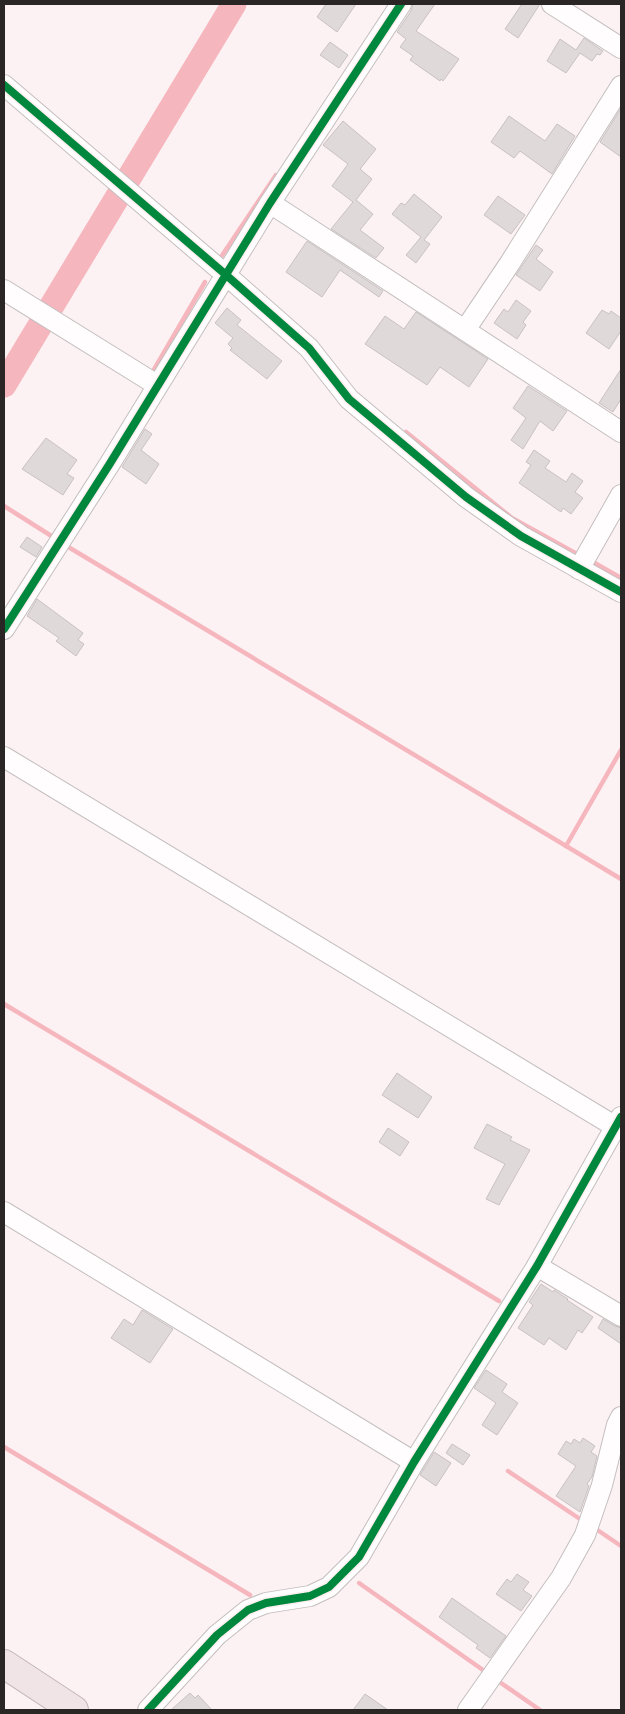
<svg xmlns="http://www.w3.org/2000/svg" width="625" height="1714" viewBox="0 0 625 1714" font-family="'Titillium Web',sans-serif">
  <rect width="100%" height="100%" fill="#fcf2f4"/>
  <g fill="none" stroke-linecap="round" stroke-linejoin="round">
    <g stroke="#f6b6bd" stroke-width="4.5">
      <path d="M 221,257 L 276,175"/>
      <path d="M 150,371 L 152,373 L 205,282"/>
      <path d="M 406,432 L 512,518 L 577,554"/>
      <path d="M 4,506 L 53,537"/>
      <path d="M 65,545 L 621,879"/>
      <path d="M 593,562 L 621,578"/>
      <path d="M 566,846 L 621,750"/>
      <path d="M 4,1004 L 499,1301"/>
      <path d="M 4,1447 L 250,1595"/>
      <path d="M 508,1471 L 580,1519"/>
      <path d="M 596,1529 L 621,1546"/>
      <path d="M 359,1583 L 483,1670"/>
      <path d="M 501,1683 L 540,1710"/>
    </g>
    <path stroke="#f6b6bd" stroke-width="25" d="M 4,385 L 234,4"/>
  </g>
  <g fill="#e0d9da" stroke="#c8c2c2">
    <path d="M 326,4 L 356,4 L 337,32 L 317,17 Z"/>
    <path d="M 413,4 L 435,4 L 416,31 L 459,59 L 443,81 L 441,79 L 440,81 L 410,60 L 413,56 L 400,47 L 406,39 L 397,32 L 411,11 Z"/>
    <path d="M 522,4 L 540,4 L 518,38 L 505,29 Z"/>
    <path d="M 584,38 L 603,51 L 600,55 L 597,54 L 592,61 L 580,53 L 566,73 L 547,61 L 560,39 L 576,50 Z"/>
    <path d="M 330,42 L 348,55 L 339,68 L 320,55 Z"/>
    <path d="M 621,108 L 621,157 L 600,142 Z"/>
    <path d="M 509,116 L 545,141 L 557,124 L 575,136 L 552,174 L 520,151 L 514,158 L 491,142 Z"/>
    <path d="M 343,121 L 376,149 L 360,169 L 372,179 L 356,200 L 373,214 L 360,230 L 384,248 L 376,258 L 331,229 L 353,202 L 332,186 L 348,164 L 323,145 Z"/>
    <path d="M 414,194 L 442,217 L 424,240 L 430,244 L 416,263 L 406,255 L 421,237 L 392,214 L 401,203 L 405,205 Z"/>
    <path d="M 498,196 L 525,215 L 511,234 L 484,215 Z"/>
    <path d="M 307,241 L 383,291 L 379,297 L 340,270 L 322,297 L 286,272 Z"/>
    <path d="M 536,245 L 543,250 L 536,259 L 553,272 L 540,291 L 516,275 Z"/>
    <path d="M 516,300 L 531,311 L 523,322 L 526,325 L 517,339 L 494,323 L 504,309 L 508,312 Z"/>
    <path d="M 227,308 L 241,320 L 237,325 L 282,361 L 267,379 L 230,350 L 232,348 L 228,344 L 233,338 L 215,323 Z"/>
    <path d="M 602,310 L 609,314 L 611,311 L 621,318 L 621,331 L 609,349 L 586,333 Z"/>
    <path d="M 416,312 L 488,359 L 469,387 L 440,367 L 427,385 L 365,344 L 385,316 L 404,329 Z"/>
    <path d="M 621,369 L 621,399 L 613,412 L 599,403 Z"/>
    <path d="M 528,386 L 567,411 L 553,431 L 540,421 L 523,449 L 511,440 L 526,418 L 513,408 Z"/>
    <path d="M 145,429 L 152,434 L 141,450 L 159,464 L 146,484 L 122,467 Z"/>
    <path d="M 46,438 L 77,460 L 67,474 L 74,478 L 63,495 L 22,469 Z"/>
    <path d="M 534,450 L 550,461 L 545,468 L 566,482 L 572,473 L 583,481 L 575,492 L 583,498 L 571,514 L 563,508 L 561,512 L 519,483 L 531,465 L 526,462 Z"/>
    <path d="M 27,537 L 42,547 L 36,557 L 20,547 Z"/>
    <path d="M 37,599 L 83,633 L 78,640 L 84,644 L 76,656 L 56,641 L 59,638 L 27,616 Z"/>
    <path d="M 397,1073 L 432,1097 L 418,1118 L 382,1095 Z"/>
    <path d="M 487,1124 L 512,1137 L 510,1140 L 530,1150 L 499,1205 L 486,1199 L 505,1164 L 474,1148 Z"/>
    <path d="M 388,1128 L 409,1142 L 400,1156 L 379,1142 Z"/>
    <path d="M 541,1284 L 553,1292 L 554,1290 L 568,1299 L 567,1300 L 593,1317 L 582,1333 L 578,1330 L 566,1350 L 549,1338 L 544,1345 L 518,1328 L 533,1305 L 529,1302 Z"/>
    <path d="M 142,1310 L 173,1329 L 150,1363 L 111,1338 L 124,1319 L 133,1325 Z"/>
    <path d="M 603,1319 L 615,1326 L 621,1328 L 621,1344 L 598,1328 Z"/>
    <path d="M 486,1370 L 507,1384 L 502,1392 L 518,1403 L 497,1435 L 482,1425 L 496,1403 L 474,1388 Z"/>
    <path d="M 583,1438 L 595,1446 L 591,1452 L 597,1456 L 592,1477 L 587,1484 L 589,1486 L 580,1512 L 556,1496 L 576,1466 L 558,1454 L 566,1441 L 571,1444 L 574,1439 L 580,1443 Z"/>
    <path d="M 452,1444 L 470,1455 L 463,1465 L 446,1453 Z"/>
    <path d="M 434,1452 L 451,1463 L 436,1486 L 420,1475 Z"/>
    <path d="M 517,1574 L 529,1582 L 523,1590 L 532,1596 L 521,1611 L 496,1594 L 507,1579 L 511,1582 Z"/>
    <path d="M 452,1598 L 506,1636 L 490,1658 L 476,1648 L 478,1645 L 439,1617 Z"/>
    <path d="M 190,1693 L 195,1698 L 198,1695 L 212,1710 L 171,1710 Z"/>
    <path d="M 365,1694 L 388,1710 L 353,1710 Z"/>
  </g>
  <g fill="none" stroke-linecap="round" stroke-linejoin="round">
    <g stroke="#c4bebf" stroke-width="22">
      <g id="minor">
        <path d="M 552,4 L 621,48"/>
        <path d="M 4,85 L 225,274 L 309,348 L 349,399 L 466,497 L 521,536 L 621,592"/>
        <path d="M 270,203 L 621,432"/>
        <path d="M 4,290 L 157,385"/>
        <path d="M 465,330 L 510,263 L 621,86"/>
        <path d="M 579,569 L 621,495"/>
        <path d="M 4,629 L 109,465 L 270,203 L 401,4"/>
        <path d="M 4,757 L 616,1127"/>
        <path d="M 4,1212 L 414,1462"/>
        <path d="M 537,1266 L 621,1316"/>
        <path d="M 148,1710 L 217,1635 L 248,1610 L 266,1603 L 310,1596 L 329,1587 L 359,1557 L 414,1462 L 537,1266 L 621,1117"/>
        <path d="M 468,1710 L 561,1578 L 585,1535 L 602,1485 L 617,1425 L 621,1417"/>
      </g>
    </g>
    <g stroke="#c5b6b8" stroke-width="30">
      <path id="highway" d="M 4,1664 L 74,1710"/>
    </g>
    <use href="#minor" stroke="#fffdfd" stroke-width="20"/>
    <use href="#highway" stroke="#f0e4e6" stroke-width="28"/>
    <g stroke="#ffeff0" stroke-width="11">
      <g id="cycleway">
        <path d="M 4,85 L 225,274 L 309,348 L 349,399 L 466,497 L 521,536 L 621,592"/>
        <path d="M 4,629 L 109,465 L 270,203 L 401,4"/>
        <path d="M 148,1710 L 217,1635 L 248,1610 L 266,1603 L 310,1596 L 329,1587 L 359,1557 L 414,1462 L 537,1266 L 621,1117"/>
      </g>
    </g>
    <use href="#cycleway" stroke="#00873e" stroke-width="8"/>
  </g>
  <rect width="625" height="1714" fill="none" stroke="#2b2626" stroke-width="10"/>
</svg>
